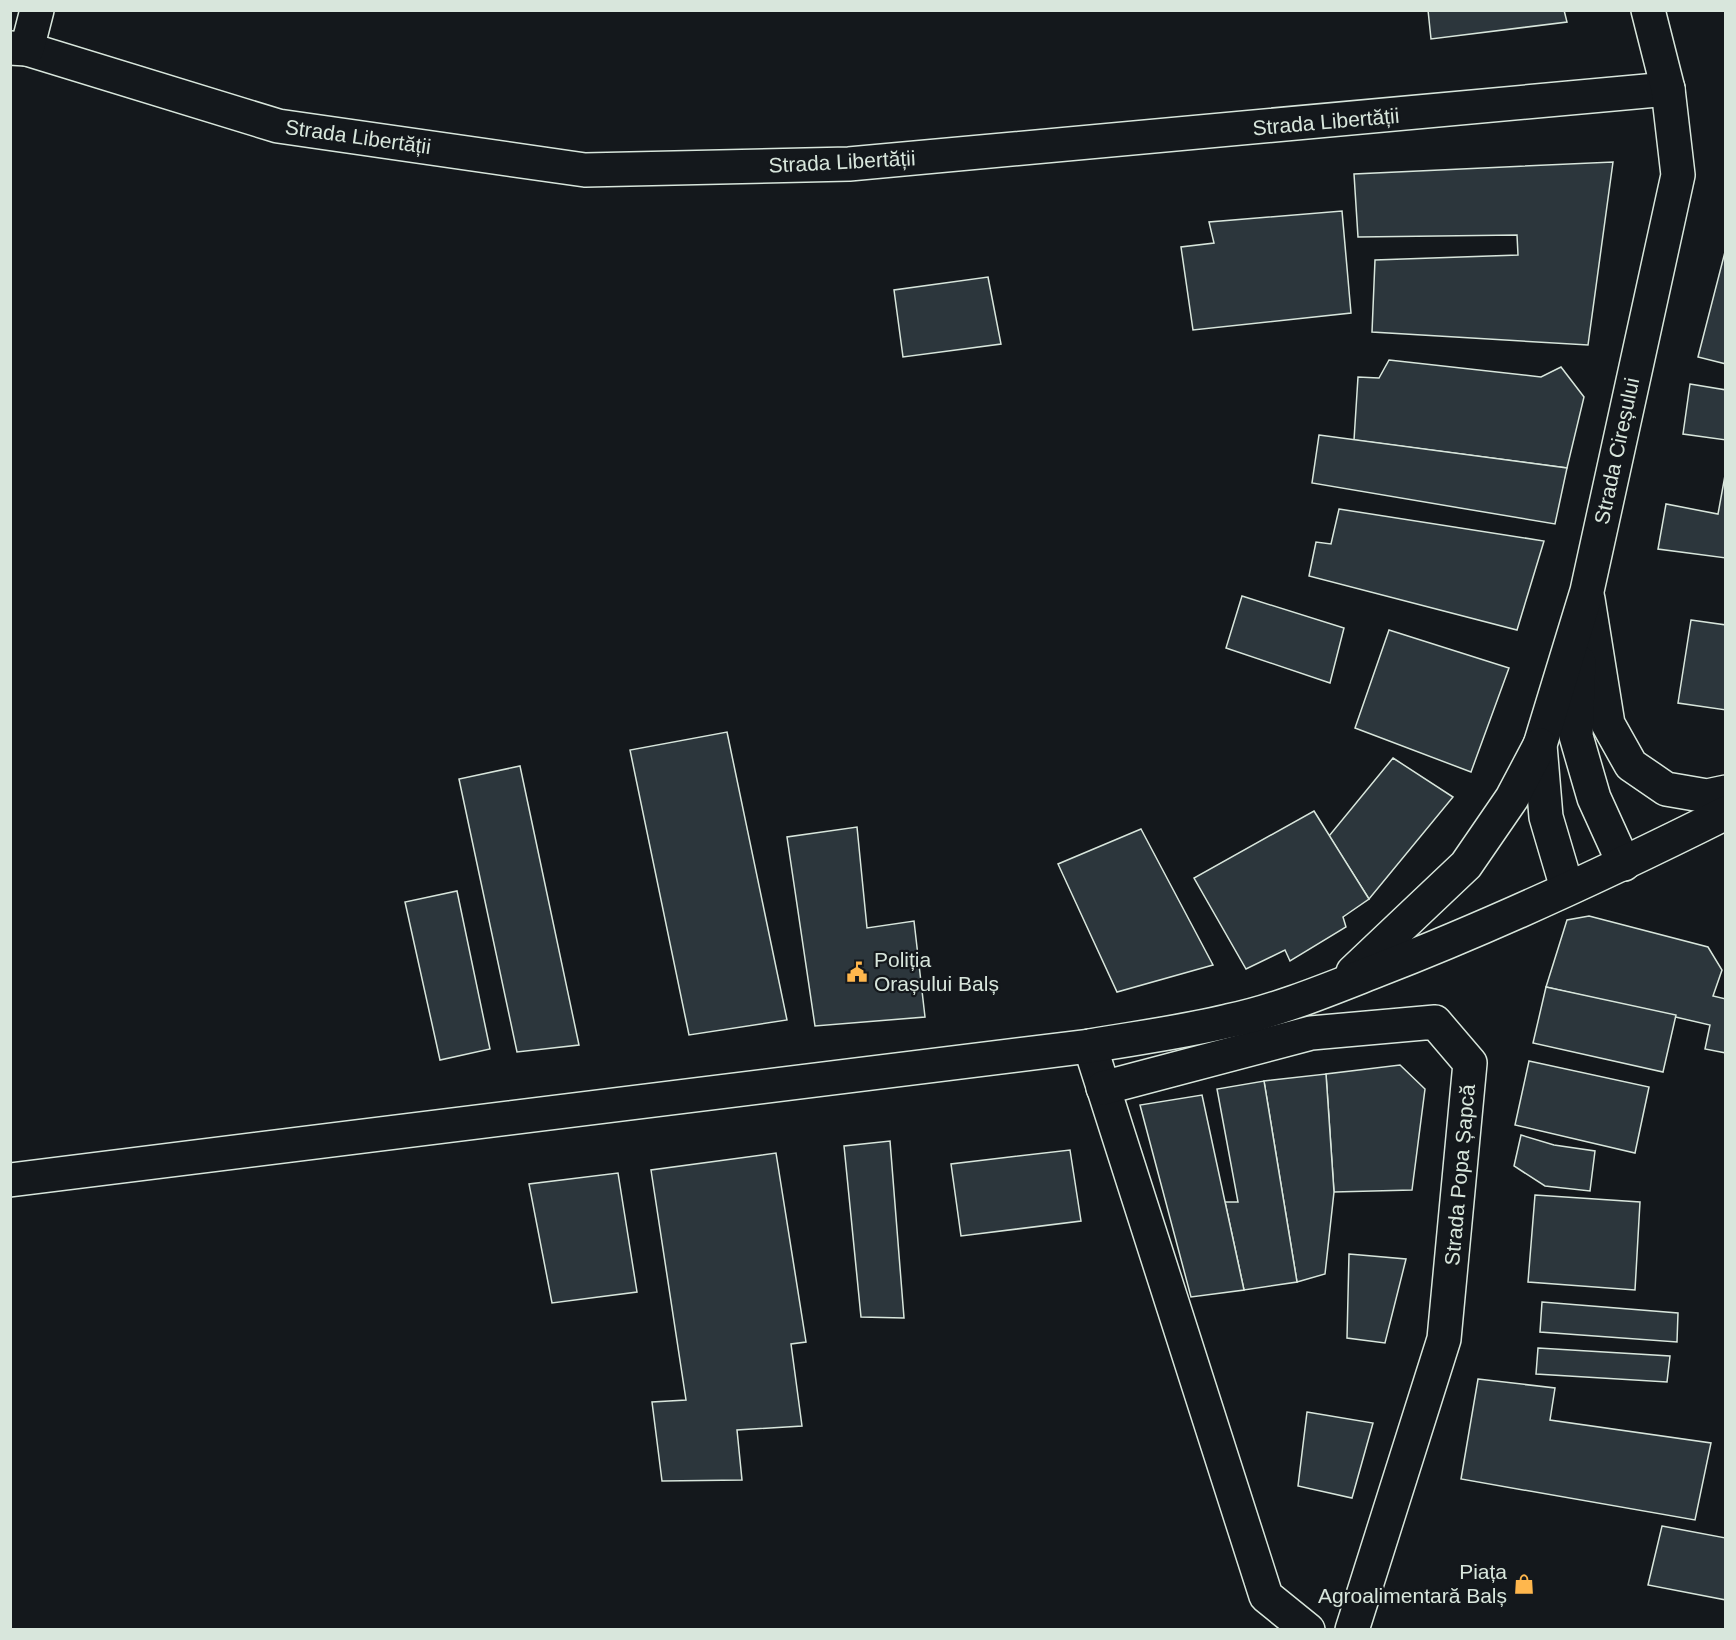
<svg xmlns="http://www.w3.org/2000/svg" width="1736" height="1640" viewBox="0 0 1736 1640" font-family="Arial,sans-serif">
  <rect width="100%" height="100%" fill="#14181c"/>
  <g fill="#2c363c" stroke="#d8e6dc" stroke-width="1.5">
    <path d="M 1428,10 L 1564,10 L 1567,22 L 1431,39 Z"/>
    <path d="M 1613,162 L 1588,345 L 1372,332 L 1375,260 L 1518,255 L 1517,235 L 1358,237 L 1354,174 Z"/>
    <path d="M 1342,211 L 1351,313 L 1193,330 L 1181,247 L 1214,243 L 1209,222 Z"/>
    <path d="M 1726,248 L 1726,364 L 1698,357 Z"/>
    <path d="M 988,277 L 1001,344 L 903,357 L 894,290 Z"/>
    <path d="M 1389,360 L 1541,377 L 1561,367 L 1584,397 L 1567,468 L 1354,440 L 1358,377 L 1379,378 Z"/>
    <path d="M 1690,384 L 1726,390 L 1726,440 L 1683,434 Z"/>
    <path d="M 1319,435 L 1567,468 L 1555,524 L 1312,483 Z"/>
    <path d="M 1726,470 L 1726,558 L 1658,549 L 1666,504 L 1718,514 Z"/>
    <path d="M 1339,509 L 1544,541 L 1517,630 L 1309,576 L 1316,542 L 1331,544 Z"/>
    <path d="M 1242,596 L 1344,628 L 1330,683 L 1226,648 Z"/>
    <path d="M 1691,620 L 1726,625 L 1726,710 L 1678,703 Z"/>
    <path d="M 1389,630 L 1509,668 L 1471,772 L 1355,728 Z"/>
    <path d="M 727,732 L 787,1020 L 689,1035 L 630,750 Z"/>
    <path d="M 1393,758 L 1453,797 L 1369,899 L 1329,836 Z"/>
    <path d="M 520,766 L 579,1045 L 517,1052 L 459,779 Z"/>
    <path d="M 1314,811 L 1369,899 L 1343,917 L 1346,927 L 1290,961 L 1285,950 L 1246,969 L 1194,878 Z"/>
    <path d="M 857,827 L 867,928 L 914,921 L 925,1017 L 815,1026 L 787,837 Z"/>
    <path d="M 1141,829 L 1213,965 L 1117,992 L 1058,864 Z"/>
    <path d="M 457,891 L 490,1049 L 440,1060 L 405,902 Z"/>
    <path d="M 1589,916 L 1708,947 L 1722,970 L 1713,996 L 1726,999 L 1726,1053 L 1705,1049 L 1710,1025 L 1546,987 L 1567,920 Z"/>
    <path d="M 1546,987 L 1676,1015 L 1663,1072 L 1533,1043 Z"/>
    <path d="M 1529,1061 L 1649,1087 L 1635,1153 L 1515,1125 Z"/>
    <path d="M 1400,1065 L 1425,1089 L 1412,1190 L 1334,1192 L 1326,1074 Z"/>
    <path d="M 1326,1074 L 1334,1192 L 1325,1274 L 1297,1282 L 1264,1081 Z"/>
    <path d="M 1264,1081 L 1297,1282 L 1244,1290 L 1225,1202 L 1238,1202 L 1217,1089 Z"/>
    <path d="M 1202,1095 L 1244,1290 L 1191,1297 L 1140,1105 Z"/>
    <path d="M 1521,1135 L 1554,1145 L 1595,1151 L 1590,1191 L 1545,1186 L 1514,1166 Z"/>
    <path d="M 890,1141 L 904,1318 L 861,1317 L 844,1146 Z"/>
    <path d="M 1070,1150 L 1081,1221 L 961,1236 L 951,1164 Z"/>
    <path d="M 776,1153 L 806,1342 L 791,1344 L 802,1426 L 737,1430 L 742,1480 L 662,1481 L 652,1402 L 686,1400 L 651,1170 Z"/>
    <path d="M 618,1173 L 637,1292 L 552,1303 L 529,1184 Z"/>
    <path d="M 1535,1195 L 1640,1202 L 1635,1290 L 1528,1282 Z"/>
    <path d="M 1349,1254 L 1406,1259 L 1385,1343 L 1347,1338 Z"/>
    <path d="M 1542,1302 L 1678,1313 L 1677,1342 L 1540,1332 Z"/>
    <path d="M 1538,1348 L 1670,1356 L 1667,1382 L 1536,1374 Z"/>
    <path d="M 1478,1379 L 1555,1388 L 1550,1420 L 1711,1443 L 1695,1520 L 1461,1479 Z"/>
    <path d="M 1307,1412 L 1373,1423 L 1352,1498 L 1298,1486 Z"/>
    <path d="M 1662,1526 L 1726,1538 L 1726,1600 L 1648,1585 Z"/>
  </g>
  <g fill="none" stroke-linecap="round" stroke-linejoin="round">
    <g stroke="#d8e6dc" stroke-width="36">
      <g id="minor">
        <path d="M 10,48 L 27,49 L 278,126 L 585,170 L 849,164 L 1668,89"/>
        <path d="M 27,49 L 37,10"/>
        <path d="M 1090,1046 L 1266,1596 L 1308,1630"/>
        <path d="M 1103,1088 L 1311,1033 L 1435,1022 L 1470,1063 L 1444,1339 L 1352,1630"/>
      </g>
    </g>
    <g stroke="#d8e6dc" stroke-width="36">
      <g id="major">
        <path d="M 1588,599 L 1608,724 L 1631,765 L 1666,789 L 1707,796 L 1726,792"/>
        <path d="M 1579,662 L 1576,736 L 1594,798 L 1624,864"/>
        <path d="M 1567,888 L 1546,817 L 1540,745 L 1587,591 L 1678,175 L 1668,89 L 1648,10"/>
        <path d="M 1353,972 L 1466,865 L 1512,798 L 1540,745"/>
        <path d="M 10,1180 L 1090,1046 C 1136,1038 1183,1032 1228,1021 C 1277,1011 1332,988 1378,970 C 1497,924 1612,870 1726,813"/>
      </g>
    </g>
    <use href="#minor" stroke="#14181c" stroke-width="33"/>
    <use href="#major" stroke="#14181c" stroke-width="33"/>
  </g>
  <defs>
    <g id="civic-bare" transform="scale(1.62)"><path d="M-.6-6.5H3V-4.5H.6V-3L4-1V1h2V6H-6V1h2V-1L-.6-3ZM-1.2 2.5V6h2.4V2.5Z" fill="#ffb74d" stroke="#14181c" stroke-width="2.5" paint-order="stroke"/></g>
    <g id="shop-bare" transform="scale(1.62)"><path d="M-5-2.5h2.3a2.7 3.5 0 0 1 5.4 0H5L5.5 6h-11ZM-1.5-2.5h3a1.5 2.3 0 0 0-3 0Z" fill="#ffb74d" stroke="#14181c" stroke-width="2.5" paint-order="stroke"/></g>
  </defs>
  <g fill-rule="evenodd">
    <use href="#civic-bare" x="857" y="972"/>
    <use href="#shop-bare" x="1524" y="1584"/>
  </g>
  <g text-anchor="middle" stroke-width="4.5" stroke-linejoin="round" paint-order="stroke">
    <g font-size="21" fill="#d8e6dc" stroke="#14181c">
      <text transform="translate(1326 122) rotate(-5)" y="7">Strada Libertății</text>
      <text transform="translate(358 137) rotate(8)" y="7">Strada Libertății</text>
      <text transform="translate(842 162) rotate(-3)" y="7">Strada Libertății</text>
      <text transform="translate(1617 451) rotate(-78)" y="7">Strada Cireșului</text>
      <text transform="translate(1460 1175) rotate(-85)" y="7">Strada Popa Șapcă</text>
    </g>
    <g font-size="21" fill="#d8e6dc" stroke="#14181c" text-anchor="start">
      <text x="874" y="967">Poliția<tspan x="874" dy="24">Orașului Balș</tspan></text>
      <text x="1507" y="1579" text-anchor="end">Piața<tspan x="1507" dy="24">Agroalimentară Balș</tspan></text>
    </g>
  </g>
  <rect width="1736" height="1640" fill="none" stroke="#d8e6dc" stroke-width="24"/>
</svg>
